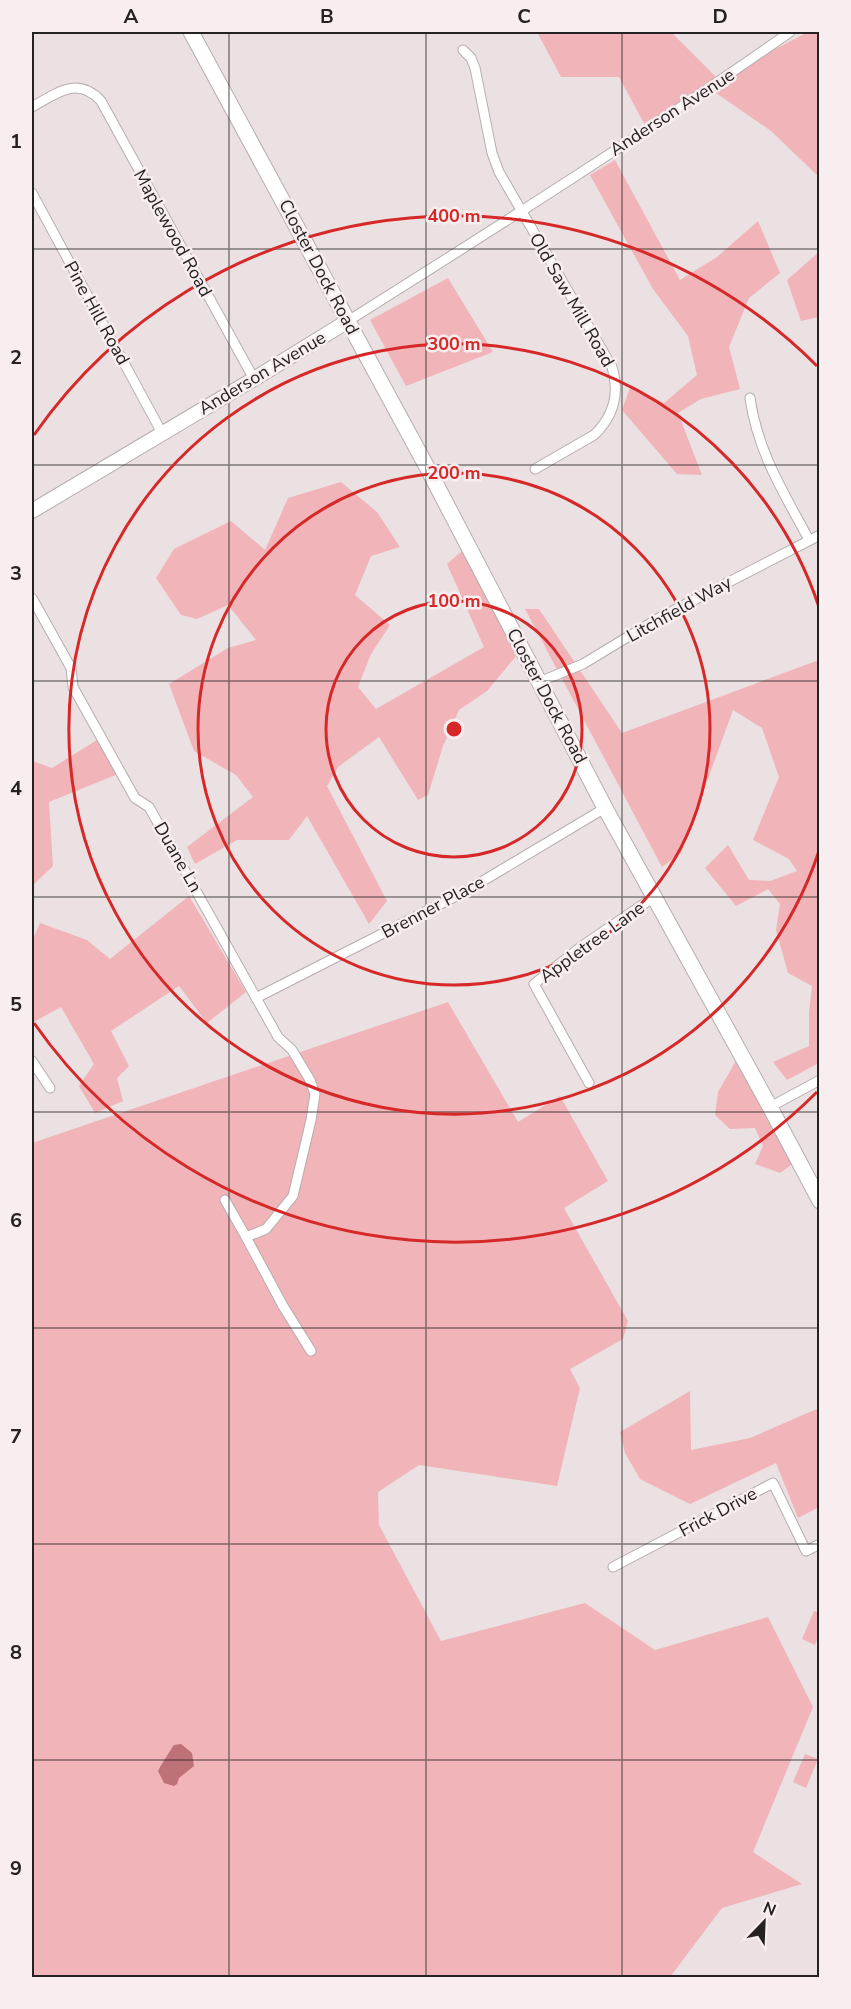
<svg xmlns="http://www.w3.org/2000/svg" width="851" height="2009" viewBox="0 0 851 2009" font-family="'Nunito Sans',sans-serif">
  <rect width="100%" height="100%" fill="#ebe1e2"/>
  <g fill="#f0b4b9">
    <path d="M 537,32 L 671,32 L 718,79 L 808,32 L 819,32 L 819,177 L 771,131 L 706,86 L 646,127 L 619,77 L 561,77 Z"/>
    <path d="M 615,160 L 680,280 L 717,257 L 758,221 L 780,273 L 749,298 L 729,347 L 740,389 L 701,399 L 678,413 L 702,475 L 677,474 L 622,410 L 631,385 L 664,403 L 697,375 L 688,336 L 653,289 L 590,175 Z"/>
    <path d="M 819,252 L 819,317 L 801,321 L 787,280 Z"/>
    <path d="M 448,278 L 493,352 L 406,386 L 370,320 Z"/>
    <path d="M 341,482 L 377,512 L 400,547 L 371,556 L 355,595 L 390,625 L 371,654 L 358,687 L 376,709 L 484,647 L 447,564 L 462,551 L 517,655 L 487,691 L 459,710 L 443,746 L 428,795 L 418,800 L 379,737 L 338,767 L 327,786 L 387,901 L 369,924 L 307,816 L 289,840 L 237,840 L 195,864 L 187,847 L 253,797 L 236,775 L 194,751 L 169,684 L 228,648 L 256,640 L 228,605 L 197,619 L 181,615 L 156,578 L 174,549 L 231,521 L 265,550 L 288,498 Z"/>
    <path d="M 525,609 L 539,609 L 622,733 L 819,660 L 819,1063 L 787,1080 L 773,1062 L 809,1046 L 809,1012 L 812,986 L 788,973 L 776,930 L 780,904 L 768,889 L 736,906 L 705,868 L 728,845 L 749,880 L 770,881 L 797,871 L 789,859 L 753,840 L 779,777 L 762,728 L 733,710 L 681,853 L 662,867 Z"/>
    <path d="M 97,740 L 118,774 L 49,802 L 53,866 L 32,886 L 32,761 L 52,768 Z"/>
    <path d="M 189,896 L 246,992 L 207,1023 L 179,986 L 111,1031 L 129,1066 L 117,1078 L 123,1101 L 95,1113 L 79,1086 L 94,1064 L 61,1007 L 32,1023 L 32,941 L 40,923 L 87,940 L 110,959 Z"/>
    <path d="M 448,1002 L 518,1122 L 560,1096 L 608,1181 L 564,1208 L 628,1321 L 623,1339 L 570,1369 L 580,1388 L 557,1486 L 419,1465 L 378,1492 L 379,1525 L 441,1641 L 585,1603 L 655,1650 L 768,1617 L 813,1707 L 753,1852 L 802,1884 L 722,1908 L 670,1977 L 32,1977 L 32,1143 Z"/>
    <path d="M 737,1059 L 794,1163 L 780,1173 L 755,1164 L 763,1146 L 755,1128 L 730,1129 L 715,1115 L 718,1092 Z"/>
    <path d="M 690,1391 L 691,1450 L 750,1438 L 819,1408 L 819,1507 L 798,1518 L 776,1463 L 690,1504 L 640,1479 L 625,1453 L 620,1432 Z"/>
    <path d="M 814,1611 L 820,1613 L 819,1634 L 815,1645 L 802,1639 Z"/>
    <path d="M 805,1754 L 818,1759 L 806,1788 L 793,1782 Z"/>
  </g>
  <path fill="#bf717a" d="M 181,1744 L 192,1753 L 194,1766 L 179,1778 L 177,1784 L 174,1786 L 164,1783 L 158,1771 C 160,1767 171,1749 174,1745 Z"/>
  <g fill="none" stroke-linecap="round" stroke-linejoin="round">
    <g stroke="#b6adad" stroke-width="11">
      <g id="minor">
        <path d="M 463,50 L 471,58 L 475,68 L 492,153 L 499,172 L 612,367 C 620,394 614,416 594,435 L 535,469"/>
        <path d="M 32,107 C 56,94 77,75 101,101 L 254,379"/>
        <path d="M 32,193 L 162,433"/>
        <path d="M 348,321 C 497,227 646,133 790,32"/>
        <path d="M 750,398 C 758,453 783,491 809,540"/>
        <path d="M 32,598 L 71,668 L 73,687 L 135,798 L 149,807 L 278,1037 L 292,1050 L 310,1080 L 315,1094 L 311,1120 L 293,1196 L 266,1229 L 246,1237 L 283,1306 L 311,1351"/>
        <path d="M 539,682 L 583,664 L 659,618 L 820,535"/>
        <path d="M 256,998 L 466,891 L 605,808"/>
        <path d="M 32,1061 L 50,1088"/>
        <path d="M 589,1083 L 534,984 L 582,946 L 654,897"/>
        <path d="M 770,1107 L 820,1080"/>
        <path d="M 225,1200 L 246,1237"/>
        <path d="M 613,1567 L 773,1483 L 806,1551 L 820,1544"/>
      </g>
    </g>
    <g stroke="#b6adad" stroke-width="16">
      <path id="secondary" d="M 32,511 L 254,379 L 348,321"/>
    </g>
    <g stroke="#b6adad" stroke-width="17">
      <path id="primary" d="M 191,32 L 428,469 L 605,808 L 770,1107 L 820,1201"/>
    </g>
    <use href="#minor" stroke="#fff" stroke-width="9"/>
    <use href="#secondary" stroke="#fff" stroke-width="14"/>
    <use href="#primary" stroke="#fff" stroke-width="15"/>
  </g>
  <path fill="none" stroke="#252222" stroke-width="1.5" stroke-opacity="0.55" d="M 229,32 L 229,1978M 426,32 L 426,1978M 622,32 L 622,1978M 32,249 L 820,249M 32,465 L 820,465M 32,681 L 820,681M 32,897 L 820,897M 32,1112 L 820,1112M 32,1328 L 820,1328M 32,1544 L 820,1544M 32,1760 L 820,1760"/>
  <g fill="none" stroke="#d62828" stroke-width="3">
    <circle cx="454" cy="729" r="128"/>
    <circle cx="454" cy="729" r="256"/>
    <path d="M819 851A385 385 0 1 1 819 607"/>
    <path d="M817 1092A513 513 0 0 1 34 1023M34 435A513 513 0 0 1 817 366"/>
  </g>
  <g text-anchor="middle" stroke-width="5" stroke-linejoin="round" paint-order="stroke">
    <g font-size="18" fill="#252222" stroke="#f8eeef">
      <text transform="translate(672 112) rotate(-33)" y="6">Anderson Avenue</text>
      <text transform="translate(173 233) rotate(61)" y="6">Maplewood Road</text>
      <text transform="translate(319 267) rotate(62)" y="6">Closter Dock Road</text>
      <text transform="translate(572 300) rotate(60)" y="6">Old Saw Mill Road</text>
      <text transform="translate(97 313) rotate(61)" y="6">Pine Hill Road</text>
      <text transform="translate(262 373) rotate(-31)" y="6">Anderson Avenue</text>
      <text transform="translate(679 609) rotate(-29)" y="6">Litchfield Way</text>
      <text transform="translate(547 696) rotate(62)" y="6">Closter Dock Road</text>
      <text transform="translate(178 857) rotate(60)" y="6">Duane Ln</text>
      <text transform="translate(433 907) rotate(-28)" y="6">Brenner Place</text>
      <text transform="translate(592 942) rotate(-36)" y="6">Appletree Lane</text>
      <text transform="translate(718 1512) rotate(-28)" y="6">Frick Drive</text>
    </g>
  </g>
  <circle cx="454" cy="729" r="9" fill="#d62828" stroke="#f8eeef" stroke-width="3"/>
  <g font-size="18" text-anchor="middle" font-weight="bold" fill="#d62828" stroke="#f8eeef" stroke-width="5" stroke-linejoin="round" paint-order="stroke">
    <text x="454" y="222">400 m</text>
    <text x="454" y="350">300 m</text>
    <text x="454" y="479">200 m</text>
    <text x="454" y="607">100 m</text>
  </g>
  <rect width="851" height="2009" fill="none" stroke="#f8eeef" stroke-width="66"/>
  <g transform="translate(764 1922) rotate(23)" stroke="#f8eeef" stroke-width="4.5" paint-order="stroke">
  <path d="M0-4.5L10 22L0 15L-10 22Z" fill="#252222"/>
  <text y="-9" font-size="16" font-weight="bold" text-anchor="middle" fill="#252222">N</text>
  </g>
  <rect x="33" y="33" width="785" height="1943" fill="none" stroke="#252222" stroke-width="2"/>
  <g font-size="20" text-anchor="middle" font-weight="bold" fill="#252222">
    <text x="131" y="23">A</text>
    <text x="327" y="23">B</text>
    <text x="524" y="23">C</text>
    <text x="720" y="23">D</text>
    <text x="16" y="148">1</text>
    <text x="16" y="364">2</text>
    <text x="16" y="580">3</text>
    <text x="16" y="795">4</text>
    <text x="16" y="1011">5</text>
    <text x="16" y="1227">6</text>
    <text x="16" y="1443">7</text>
    <text x="16" y="1659">8</text>
    <text x="16" y="1875">9</text>
  </g>
</svg>
